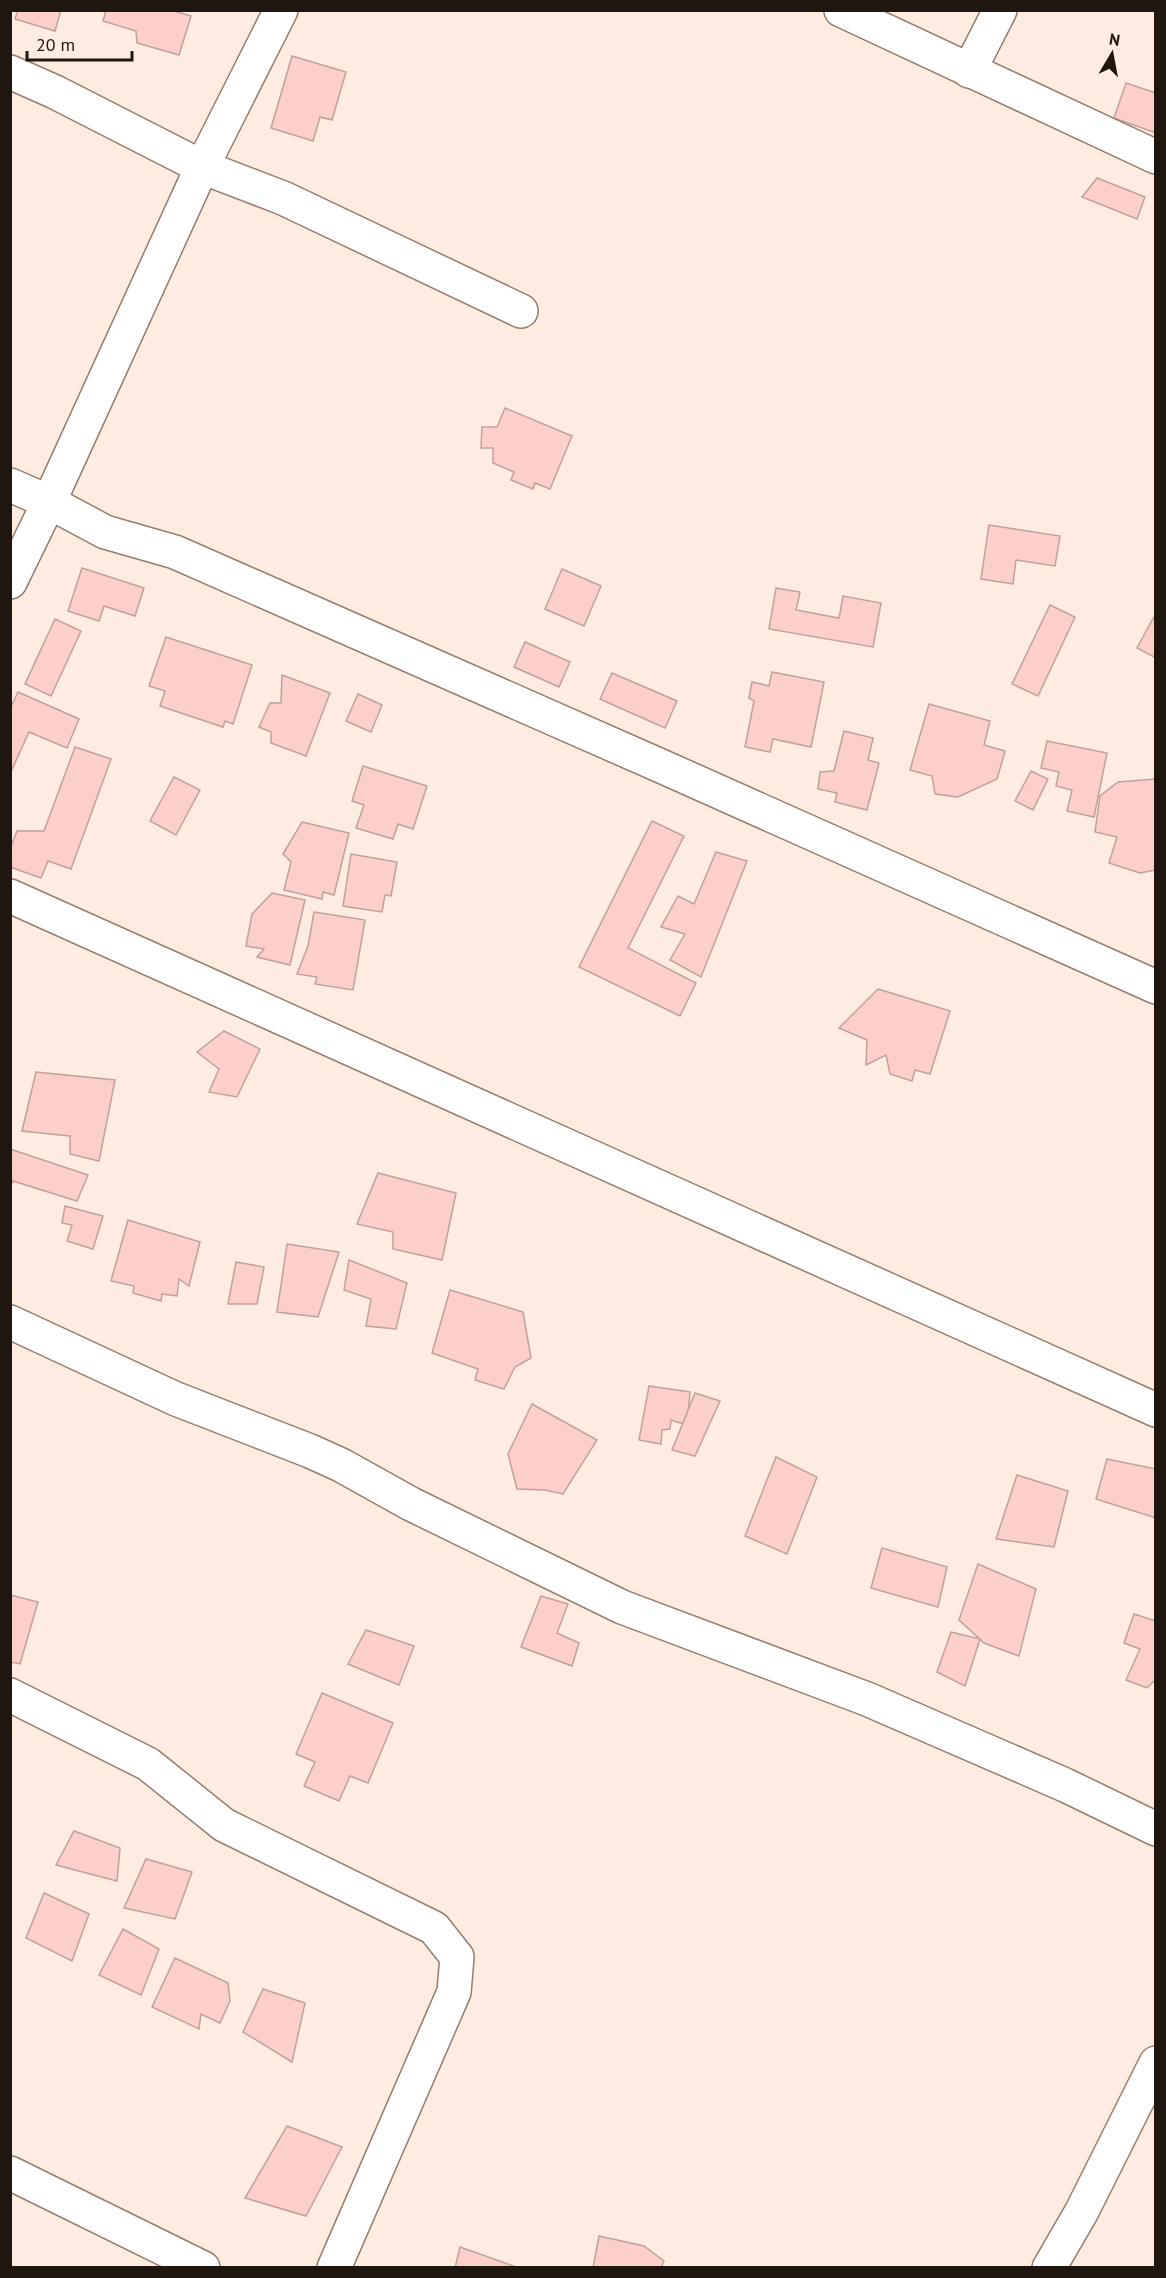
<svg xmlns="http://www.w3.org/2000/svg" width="1166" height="2278" viewBox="0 0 1166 2278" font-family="'PT Sans',sans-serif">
  <rect width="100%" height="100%" fill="#feece1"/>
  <g fill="#fcd0c9" stroke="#c1a09a" stroke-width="1.5">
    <path d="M 18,10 L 61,10 L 55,31 L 15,19 Z"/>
    <path d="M 106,10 L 171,10 L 191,16 L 179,55 L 137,43 L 136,31 L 103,21 Z"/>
    <path d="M 292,56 L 346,72 L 332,120 L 320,117 L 313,141 L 271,128 Z"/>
    <path d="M 1126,83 L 1156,93 L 1156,133 L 1114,118 Z"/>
    <path d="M 1097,178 L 1145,197 L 1137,219 L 1082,197 Z"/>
    <path d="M 505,408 L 572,436 L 550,489 L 535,483 L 533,489 L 511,480 L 514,472 L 493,463 L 493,448 L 481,448 L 482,427 L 497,427 Z"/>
    <path d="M 989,525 L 1060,536 L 1055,566 L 1016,560 L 1013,584 L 981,579 Z"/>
    <path d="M 82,568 L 144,588 L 135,616 L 104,606 L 99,621 L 68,611 Z"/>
    <path d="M 562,569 L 601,586 L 584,626 L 545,609 Z"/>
    <path d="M 776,588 L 800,592 L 796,610 L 839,618 L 843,596 L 881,603 L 873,647 L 769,629 Z"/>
    <path d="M 1050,605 L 1075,617 L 1038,696 L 1012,684 Z"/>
    <path d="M 1156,613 L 1156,658 L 1137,648 Z"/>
    <path d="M 55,619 L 81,631 L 51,696 L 25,684 Z"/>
    <path d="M 166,637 L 252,665 L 233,724 L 225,721 L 223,727 L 160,706 L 165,691 L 149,686 Z"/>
    <path d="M 525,642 L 570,662 L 559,687 L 514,667 Z"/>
    <path d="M 772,672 L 824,682 L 811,747 L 773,739 L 770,752 L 745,747 L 754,701 L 749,698 L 752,682 L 769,686 Z"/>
    <path d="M 612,673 L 677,701 L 665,728 L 600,699 Z"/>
    <path d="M 282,675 L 330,693 L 306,756 L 271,743 L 271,732 L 259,727 L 270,703 L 281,703 Z"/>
    <path d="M 18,692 L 79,719 L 67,748 L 29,732 L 10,774 L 10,709 Z"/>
    <path d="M 358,694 L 382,705 L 371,732 L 346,721 Z"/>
    <path d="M 929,704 L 990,721 L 984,745 L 1005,751 L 997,779 L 958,797 L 935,794 L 932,776 L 910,770 Z"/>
    <path d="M 844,731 L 873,738 L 868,760 L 879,763 L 867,810 L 835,802 L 837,793 L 818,789 L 820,772 L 834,771 Z"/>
    <path d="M 1047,741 L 1107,753 L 1094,817 L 1067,811 L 1072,790 L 1056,786 L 1059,772 L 1041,768 Z"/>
    <path d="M 75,747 L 111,759 L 71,869 L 48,861 L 41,878 L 10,867 L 10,849 L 17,831 L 44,831 Z"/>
    <path d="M 363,766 L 427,786 L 413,829 L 398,824 L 393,839 L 356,828 L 364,805 L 352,801 Z"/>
    <path d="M 1031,771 L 1048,779 L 1033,810 L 1015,801 Z"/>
    <path d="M 174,777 L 200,790 L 176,835 L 150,821 Z"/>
    <path d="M 1156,779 L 1156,870 L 1140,873 L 1109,863 L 1117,837 L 1095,832 L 1100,796 L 1118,782 Z"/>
    <path d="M 652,821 L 684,836 L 628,948 L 696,983 L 680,1016 L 579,967 Z"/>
    <path d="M 302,822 L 349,833 L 334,895 L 323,892 L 322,899 L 284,890 L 291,862 L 283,854 Z"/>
    <path d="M 716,852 L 747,861 L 701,977 L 670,960 L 685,934 L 661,927 L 678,896 L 694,904 Z"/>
    <path d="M 351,854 L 397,862 L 391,896 L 385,895 L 382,912 L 343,906 Z"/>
    <path d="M 272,893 L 305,900 L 290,965 L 257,957 L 264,949 L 246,946 L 252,914 Z"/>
    <path d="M 314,912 L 365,920 L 353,990 L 315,984 L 317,977 L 297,974 L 308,946 Z"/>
    <path d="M 878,989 L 950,1011 L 930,1074 L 915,1070 L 912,1081 L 890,1074 L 886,1055 L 866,1065 L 867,1040 L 839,1028 Z"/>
    <path d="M 224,1031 L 260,1049 L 237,1097 L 209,1092 L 219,1069 L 197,1052 Z"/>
    <path d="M 36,1072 L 115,1080 L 99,1161 L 70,1154 L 70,1136 L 22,1131 Z"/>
    <path d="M 10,1149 L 88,1175 L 77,1201 L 13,1181 L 10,1188 Z"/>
    <path d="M 378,1173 L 456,1193 L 442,1260 L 393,1249 L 393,1232 L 357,1224 Z"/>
    <path d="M 65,1206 L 103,1216 L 93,1249 L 67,1241 L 72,1225 L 62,1223 Z"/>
    <path d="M 128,1220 L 200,1242 L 189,1286 L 179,1279 L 177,1296 L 162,1294 L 161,1301 L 133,1293 L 134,1286 L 111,1281 Z"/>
    <path d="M 287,1244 L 339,1252 L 318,1317 L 277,1312 Z"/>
    <path d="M 349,1260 L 407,1283 L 396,1329 L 366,1326 L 371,1299 L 344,1290 Z"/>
    <path d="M 236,1262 L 264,1267 L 257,1304 L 228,1304 Z"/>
    <path d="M 450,1290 L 523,1312 L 531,1358 L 515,1367 L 504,1389 L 475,1380 L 478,1369 L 432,1353 Z"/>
    <path d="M 649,1386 L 690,1392 L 687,1425 L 671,1420 L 670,1429 L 662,1430 L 661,1444 L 639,1440 Z"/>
    <path d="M 695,1393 L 720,1401 L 695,1456 L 672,1450 Z"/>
    <path d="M 532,1404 L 597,1440 L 563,1494 L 545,1490 L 517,1489 L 508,1454 Z"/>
    <path d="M 776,1457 L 817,1477 L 787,1554 L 745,1536 Z"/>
    <path d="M 1107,1459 L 1156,1469 L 1156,1518 L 1096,1499 Z"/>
    <path d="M 1017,1475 L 1068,1491 L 1054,1547 L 996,1539 Z"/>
    <path d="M 882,1548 L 947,1567 L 938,1607 L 871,1588 Z"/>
    <path d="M 978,1564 L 1036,1589 L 1019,1656 L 984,1643 L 959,1620 Z"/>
    <path d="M 10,1595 L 38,1602 L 20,1664 L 10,1662 Z"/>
    <path d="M 541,1596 L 568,1604 L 557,1633 L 579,1643 L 572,1666 L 521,1647 Z"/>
    <path d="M 1134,1614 L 1156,1621 L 1156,1679 L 1147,1688 L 1126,1680 L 1140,1649 L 1124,1643 Z"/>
    <path d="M 366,1630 L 414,1646 L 399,1685 L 348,1664 Z"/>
    <path d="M 951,1632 L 980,1639 L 965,1686 L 937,1672 Z"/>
    <path d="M 322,1693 L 393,1723 L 368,1783 L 350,1776 L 339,1801 L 304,1786 L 315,1762 L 296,1754 Z"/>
    <path d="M 74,1831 L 120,1848 L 117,1881 L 56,1865 Z"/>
    <path d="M 146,1859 L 192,1872 L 175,1919 L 124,1908 Z"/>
    <path d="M 44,1893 L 89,1914 L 72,1961 L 26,1938 Z"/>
    <path d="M 123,1929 L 159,1949 L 141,1995 L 99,1975 Z"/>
    <path d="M 175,1958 L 228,1983 L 230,2001 L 220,2023 L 201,2014 L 199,2029 L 152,2007 Z"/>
    <path d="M 263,1989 L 305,2003 L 292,2062 L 243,2032 Z"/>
    <path d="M 287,2126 L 342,2147 L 306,2216 L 245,2198 Z"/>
    <path d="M 599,2236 L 644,2246 L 664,2261 L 661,2268 L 593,2268 Z"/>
    <path d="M 460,2247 L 519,2268 L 455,2268 Z"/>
  </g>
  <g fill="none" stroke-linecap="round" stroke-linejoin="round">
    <g stroke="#977c6c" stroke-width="36">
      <g id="minor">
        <path d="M 841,10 L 1156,157"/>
        <path d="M 969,71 L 1000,10"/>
        <path d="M 10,72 L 55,92 L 202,167 L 283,198 L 521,311"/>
        <path d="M 10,485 L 49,502 L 105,532 L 175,552 L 661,766 L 1156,987"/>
        <path d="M 10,582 L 49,502 L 202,167 L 281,10"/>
        <path d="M 10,896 L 1156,1410"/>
        <path d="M 10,1322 L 176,1399 L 310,1451 L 341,1465 L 411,1504 L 622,1607 L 867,1699 L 1065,1785 L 1156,1829"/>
        <path d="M 10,1695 L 148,1764 L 224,1825 L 434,1928 L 457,1957 L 454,1992 L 334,2268"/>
        <path d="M 10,2173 L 203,2268"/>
        <path d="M 1049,2268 L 1082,2211 L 1156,2063"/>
      </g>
    </g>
    <use href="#minor" stroke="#fff" stroke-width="33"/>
  </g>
  <rect width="1166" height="2278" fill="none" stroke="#201610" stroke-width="24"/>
  <g transform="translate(1112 54) rotate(10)" stroke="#feece1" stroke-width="4.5" paint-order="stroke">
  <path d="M0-4.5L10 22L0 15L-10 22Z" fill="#201610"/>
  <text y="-9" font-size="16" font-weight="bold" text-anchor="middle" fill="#201610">N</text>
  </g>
  <path d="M27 51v9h105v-9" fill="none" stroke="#201610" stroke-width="3"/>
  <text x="36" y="51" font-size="18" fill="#201610" stroke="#feece1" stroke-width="4.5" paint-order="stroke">20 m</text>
</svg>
